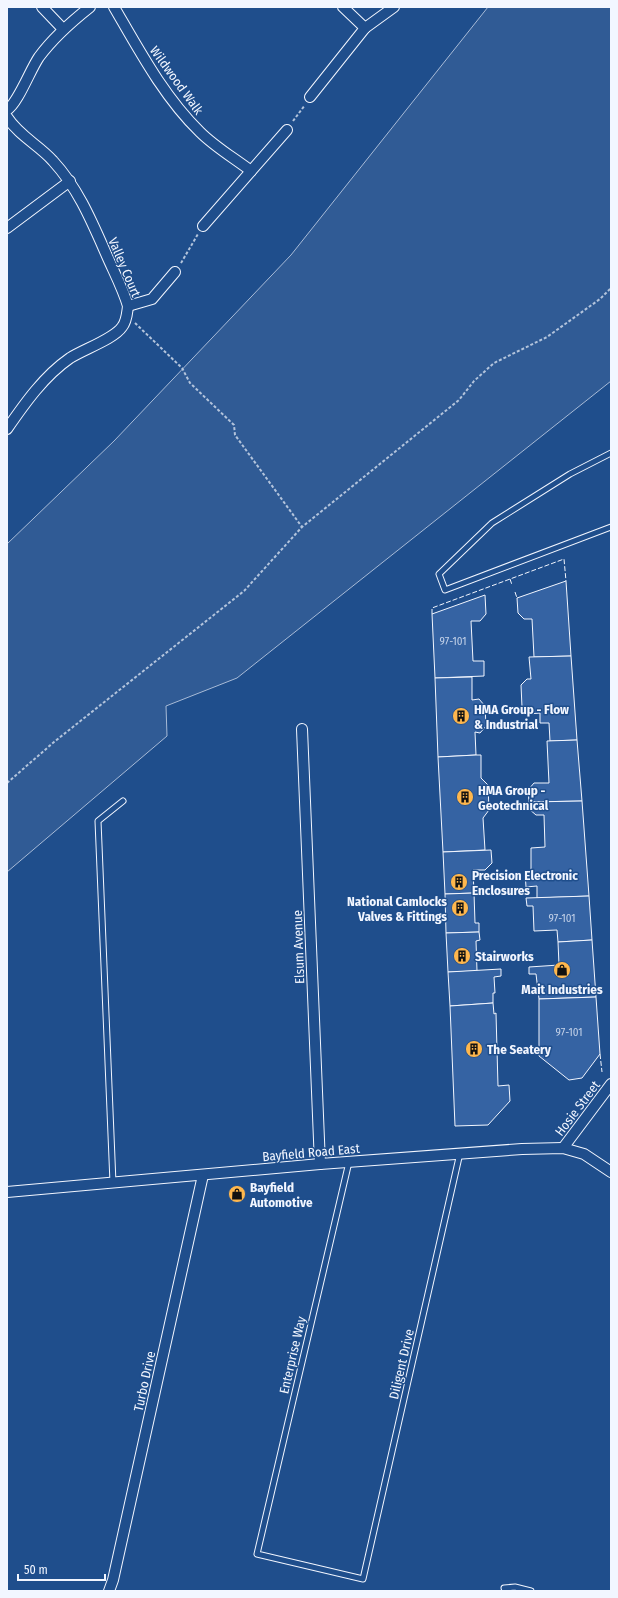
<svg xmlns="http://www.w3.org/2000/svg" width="618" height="1598" viewBox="0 0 618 1598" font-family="'Fira Sans Condensed',sans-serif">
  <rect width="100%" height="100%" fill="#1f4e8c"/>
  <path fill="#305b95" stroke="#a8bbd7" d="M 488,7 L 611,7 L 611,381 L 237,678 L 166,706 L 167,736 L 7,872 L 7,544 L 114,441 L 291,255 Z"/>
  <g fill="#3563a3" stroke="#f2f6ff">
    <path d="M 566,581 L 571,656 L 534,657 L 532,619 L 524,619 L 518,613 L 517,598 Z"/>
    <path d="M 485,595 L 486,614 L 480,621 L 471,621 L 473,661 L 484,661 L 484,676 L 435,678 L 432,614 Z"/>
    <path d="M 571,656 L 577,740 L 550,741 L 549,723 L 540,723 L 540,713 L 529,714 L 522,707 L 521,685 L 527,679 L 531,679 L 529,657 Z"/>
    <path d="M 472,677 L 472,700 L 479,699 L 485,706 L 486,726 L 480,733 L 475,732 L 476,755 L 438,757 L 435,678 Z"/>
    <path d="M 577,740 L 582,801 L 529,802 L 528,790 L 534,783 L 549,783 L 547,741 Z"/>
    <path d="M 476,755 L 481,755 L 481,778 L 488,785 L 489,810 L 483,818 L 485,850 L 443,852 L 438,757 Z"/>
    <path d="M 582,801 L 589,896 L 537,898 L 537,886 L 526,887 L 525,872 L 531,872 L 531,848 L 545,847 L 544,815 L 536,815 L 529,809 L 529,802 Z"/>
    <path d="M 491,850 L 492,863 L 485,870 L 473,870 L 474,893 L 445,894 L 443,852 Z"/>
    <path d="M 474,893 L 475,923 L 479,923 L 479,932 L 446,933 L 445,894 Z"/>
    <path d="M 589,896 L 592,940 L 558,942 L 557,930 L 534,931 L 533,906 L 527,906 L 526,898 Z"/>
    <path d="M 479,932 L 480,940 L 476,941 L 477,971 L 448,972 L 446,933 Z"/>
    <path d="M 592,940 L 596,997 L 539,999 L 536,974 L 529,974 L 529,967 L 559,965 L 558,942 Z"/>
    <path d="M 501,969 L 501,976 L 494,977 L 495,993 L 493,993 L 493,1003 L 450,1006 L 448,972 Z"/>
    <path d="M 596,997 L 600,1054 L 582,1078 L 569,1080 L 539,1056 L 539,999 Z"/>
    <path d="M 493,1003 L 494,1014 L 496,1013 L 498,1086 L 509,1085 L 510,1101 L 488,1125 L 455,1126 L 450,1006 Z"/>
  </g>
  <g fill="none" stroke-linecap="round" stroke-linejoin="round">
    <g stroke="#f2f6ff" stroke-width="7">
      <g id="lane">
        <path d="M 611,453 L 570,474 L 492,523 L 439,574 L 445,590 L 611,527"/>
        <path d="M 349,1162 L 257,1554 L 363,1579 L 460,1153"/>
        <path d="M 113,1183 L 98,821 L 123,801"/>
        <path d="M 504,1588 L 515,1587 L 531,1591"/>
      </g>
    </g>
    <g stroke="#f2f6ff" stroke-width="12">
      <g id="street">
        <path d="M 42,7 L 63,29"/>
        <path d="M 114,7 C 139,50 164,97 200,132 C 215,147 234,158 251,171"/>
        <path d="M 343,7 L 365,28"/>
        <path d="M 310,97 L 365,28 L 394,7"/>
        <path d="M 7,110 C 18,103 30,70 39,57 C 53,38 71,22 90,7"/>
        <path d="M 7,117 C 19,136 39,145 53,161 C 78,188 92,222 107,256 C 114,272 123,289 128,306 C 127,313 127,321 122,327 C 114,339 84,349 70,358 C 44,376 25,403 7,429"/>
        <path d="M 203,226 L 287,130"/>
        <path d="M 7,228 L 70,181"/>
        <path d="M 128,306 L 152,299 L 175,272"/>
        <path d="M 302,729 L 320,1164"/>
        <path d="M 563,1148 L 611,1084"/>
        <path d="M 7,1192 L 320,1164 L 522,1149 L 563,1148 L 584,1154 L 611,1172"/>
        <path d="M 109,1591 L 113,1580 L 203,1175"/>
      </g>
    </g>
    <g stroke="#b3c4dc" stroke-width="2" stroke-dasharray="3 2" stroke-linecap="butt">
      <path d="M 293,121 L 305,105"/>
      <path d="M 181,263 L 198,234"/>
      <path d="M 135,323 L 182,368 L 190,383 L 234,425 L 235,435 L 302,527"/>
      <path d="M 7,783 L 54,742 L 244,591 L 302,527 L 459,400 L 474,381 L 494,363 L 547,337 L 600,299 L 611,288"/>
    </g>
    <use href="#lane" stroke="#1f4e8c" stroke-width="5"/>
    <use href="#street" stroke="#1f4e8c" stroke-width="10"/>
    <g stroke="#f2f6ff" stroke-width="1" stroke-dasharray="5 2" stroke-linecap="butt">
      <path d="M 510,579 L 512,585"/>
      <path d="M 515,592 L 517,598"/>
      <path d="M 432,614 L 432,608 L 564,559 L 566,581"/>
      <path d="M 600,1054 L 602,1072"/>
    </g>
  </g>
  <defs>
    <g id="building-disc" transform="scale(0.9)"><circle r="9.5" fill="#ffb74d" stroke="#1f4e8c"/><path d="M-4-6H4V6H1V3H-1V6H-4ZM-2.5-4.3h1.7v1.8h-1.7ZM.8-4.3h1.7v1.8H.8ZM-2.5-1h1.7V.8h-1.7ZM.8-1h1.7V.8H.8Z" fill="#111"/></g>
    <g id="shop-disc" transform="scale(0.9)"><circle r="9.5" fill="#ffb74d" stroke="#1f4e8c"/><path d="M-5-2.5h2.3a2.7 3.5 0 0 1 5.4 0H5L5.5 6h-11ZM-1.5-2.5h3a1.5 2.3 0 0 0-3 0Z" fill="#111"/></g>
  </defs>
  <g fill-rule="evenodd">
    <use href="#building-disc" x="461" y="716"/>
    <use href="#building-disc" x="465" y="797"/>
    <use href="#building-disc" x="459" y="882"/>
    <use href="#building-disc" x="460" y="908"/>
    <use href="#building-disc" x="462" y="956"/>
    <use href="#shop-disc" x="562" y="970"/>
    <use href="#building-disc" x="474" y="1049"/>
    <use href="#shop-disc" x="237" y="1194"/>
  </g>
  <g text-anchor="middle" stroke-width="3" stroke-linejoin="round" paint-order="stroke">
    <g font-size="11" fill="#c3d1e8">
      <text x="453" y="645">97-101</text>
      <text x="562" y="922">97-101</text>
      <text x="569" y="1036">97-101</text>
    </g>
    <g font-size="13" fill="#f2f6ff" stroke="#1f4e8c">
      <text transform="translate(177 80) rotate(54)" y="5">Wildwood Walk</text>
      <text transform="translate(125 267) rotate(67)" y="5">Valley Court</text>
      <text transform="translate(298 947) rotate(-92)" y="5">Elsum Avenue</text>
      <text transform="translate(577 1108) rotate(-53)" y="5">Hosie Street</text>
      <text transform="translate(311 1152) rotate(-5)" y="5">Bayfield Road East</text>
      <text transform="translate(292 1355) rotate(-77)" y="5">Enterprise Way</text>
      <text transform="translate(401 1364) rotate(-77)" y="5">Diligent Drive</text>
      <text transform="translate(144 1381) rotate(-78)" y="5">Turbo Drive</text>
    </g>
    <g font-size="13" font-weight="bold" fill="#f2f6ff" stroke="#1f4e8c" text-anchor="start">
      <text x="474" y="714">HMA Group - Flow<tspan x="474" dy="15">&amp; Industrial</tspan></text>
      <text x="478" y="795">HMA Group -<tspan x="478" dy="15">Geotechnical</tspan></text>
      <text x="472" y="880">Precision Electronic<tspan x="472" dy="15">Enclosures</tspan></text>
      <text x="447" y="906" text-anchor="end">National Camlocks<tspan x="447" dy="15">Valves &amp; Fittings</tspan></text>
      <text x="475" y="961">Stairworks</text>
      <text x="562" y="994" text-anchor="middle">Mait Industries</text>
      <text x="487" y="1054">The Seatery</text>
      <text x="250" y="1192">Bayfield<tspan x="250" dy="15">Automotive</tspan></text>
    </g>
  </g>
  <rect width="618" height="1598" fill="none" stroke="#f2f6ff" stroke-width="16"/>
  <path d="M18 1574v6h87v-6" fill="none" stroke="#f2f6ff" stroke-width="2"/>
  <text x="24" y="1574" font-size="12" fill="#f2f6ff" stroke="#1f4e8c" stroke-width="3" paint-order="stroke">50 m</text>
</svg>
